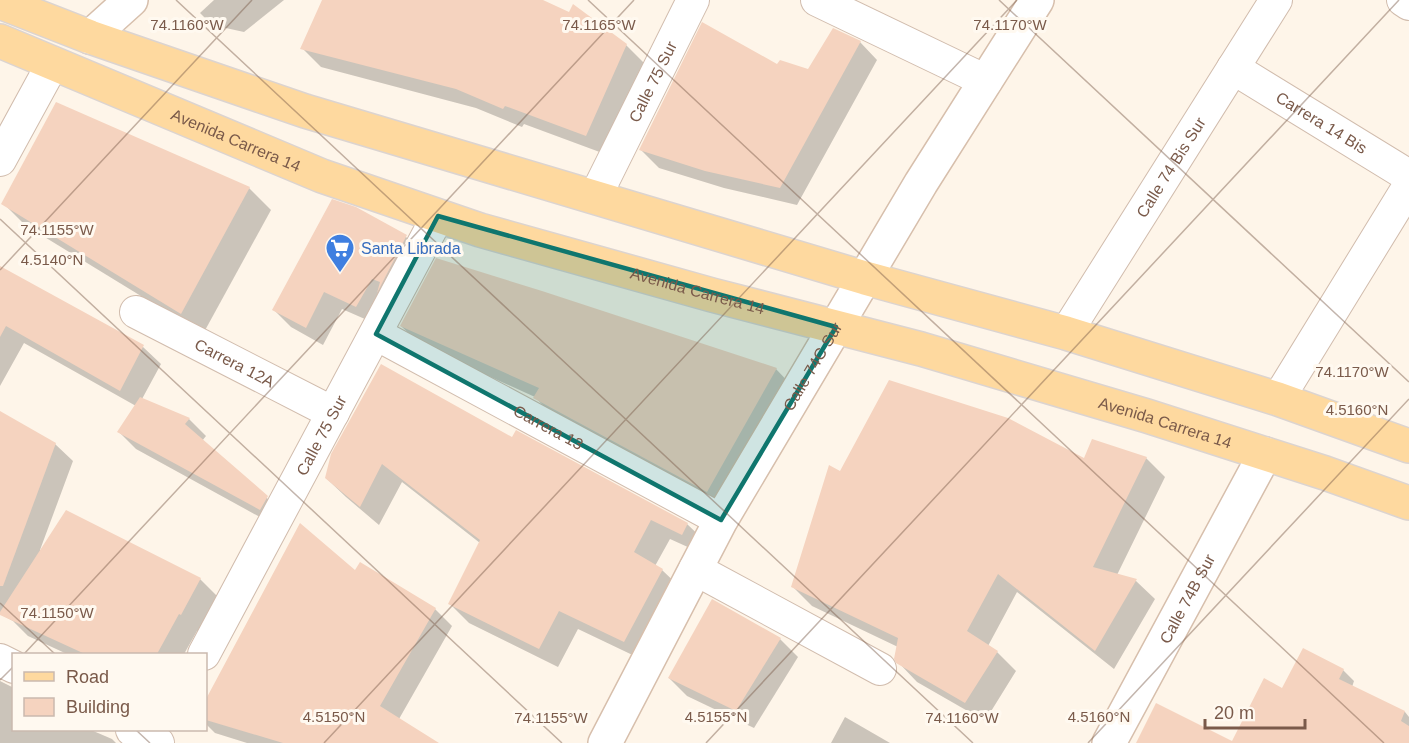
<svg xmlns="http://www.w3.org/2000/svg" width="1409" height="743" viewBox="0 0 1409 743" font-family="Helvetica,sans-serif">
  <rect width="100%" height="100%" fill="#fef5e9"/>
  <g fill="#0003">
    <path d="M 214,0 L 284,0 L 244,32 L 212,25 L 200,13 Z"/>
    <path d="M 324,0 L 540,0 L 626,45 L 645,64 L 605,154 L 524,124 L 522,127 L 476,108 L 321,67 L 302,48 Z"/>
    <path d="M 860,42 L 877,60 L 797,205 L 724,188 L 659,168 L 641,150 L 808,71 Z"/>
    <path d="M 249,188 L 271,210 L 203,334 L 25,225 L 3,203 Z"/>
    <path d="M 355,209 L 406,237 L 424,254 L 374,323 L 342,309 L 323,345 L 291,327 L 274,310 Z"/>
    <path d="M 0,268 L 143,347 L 161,364 L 142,399 L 189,419 L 206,436 L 202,441 L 285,514 L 278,527 L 136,449 L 119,432 L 136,406 L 24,343 L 0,386 Z"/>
    <path d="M 401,326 L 776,369 L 796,390 L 728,511 L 555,418 L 535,397 L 422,346 Z"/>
    <path d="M 0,413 L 55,444 L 73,461 L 40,550 L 200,579 L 218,597 L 199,632 L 197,631 L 184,654 L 67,654 L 28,636 L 13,621 L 0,614 Z"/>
    <path d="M 512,440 L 687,524 L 707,543 L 701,553 L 670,539 L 655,566 L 662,570 L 682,589 L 643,660 L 578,629 L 558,667 L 469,623 L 450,604 L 480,543 L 402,482 L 379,525 L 346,497 L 326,478 L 333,454 Z"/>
    <path d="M 1146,458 L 1165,477 L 1117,575 L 1136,581 L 1155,599 L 1114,669 L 1017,592 L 988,646 L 997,652 L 1016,671 L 985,721 L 917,682 L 898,662 L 898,647 L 812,606 L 793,587 L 841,473 Z"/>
    <path d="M 297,531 L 356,573 L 435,609 L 452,626 L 399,719 L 437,743 L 247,743 L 215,733 L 206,724 L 206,702 Z"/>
    <path d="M 780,639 L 798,657 L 754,728 L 687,696 L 669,678 Z"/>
    <path d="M 1343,670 L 1354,681 L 1352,687 L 1405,712 L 1409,717 L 1409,743 L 1232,743 L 1283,690 Z"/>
    <path d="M 0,681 L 14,688 L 14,730 L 91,730 L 112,739 L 116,743 L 0,743 Z"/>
    <path d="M 845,717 L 890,743 L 831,743 Z"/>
  </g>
  <g fill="#f5d3bf">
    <path d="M 322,0 L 543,0 L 569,12 L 573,4 L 627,44 L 586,136 L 505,106 L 503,109 L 456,89 L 300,49 Z"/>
    <path d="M 702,22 L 777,64 L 780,60 L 808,69 L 833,28 L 861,41 L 780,188 L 705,171 L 639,150 Z"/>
    <path d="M 56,102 L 250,187 L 181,314 L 1,204 Z"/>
    <path d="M 332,199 L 356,207 L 407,235 L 377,293 L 380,282 L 372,279 L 356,307 L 324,292 L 306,328 L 272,310 Z"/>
    <path d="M 436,258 L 542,291 L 777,368 L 707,492 L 533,398 L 539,388 L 400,326 Z"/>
    <path d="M 0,266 L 144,345 L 120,391 L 6,326 L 0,337 Z"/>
    <path d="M 381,364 L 512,437 L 516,430 L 688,523 L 682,535 L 651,520 L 634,552 L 663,569 L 624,642 L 559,611 L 539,649 L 448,604 L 480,540 L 382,464 L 360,507 L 325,478 L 331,454 Z"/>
    <path d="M 889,380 L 1008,418 L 1084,458 L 1092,439 L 1147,457 L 1093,567 L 1137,579 L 1095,651 L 998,574 L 967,631 L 998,651 L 965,703 L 896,663 L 894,659 L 898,638 L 791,587 L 829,465 L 840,471 Z"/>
    <path d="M 140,397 L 190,418 L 185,424 L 268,496 L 260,510 L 117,432 Z"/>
    <path d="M 0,411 L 56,443 L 3,586 L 0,586 Z"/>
    <path d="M 66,510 L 201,578 L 181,615 L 179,614 L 157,654 L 85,654 L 0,615 L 0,612 Z"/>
    <path d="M 300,523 L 355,570 L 360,562 L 436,608 L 380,706 L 439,743 L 283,743 L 206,720 L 206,699 Z"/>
    <path d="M 712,599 L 781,638 L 736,711 L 668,678 Z"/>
    <path d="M 1303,648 L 1344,669 L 1339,679 L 1405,711 L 1401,721 L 1409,726 L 1409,743 L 1136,743 L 1156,703 L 1232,741 L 1264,678 L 1282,688 Z"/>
  </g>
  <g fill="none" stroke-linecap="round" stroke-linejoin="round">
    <g stroke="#d1bcad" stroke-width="34">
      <g id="street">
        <path d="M 817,0 L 986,81"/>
        <path d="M 1403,0 L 1409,4"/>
        <path id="s1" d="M 1233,68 L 1409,176"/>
        <path d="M 0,160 L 53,63"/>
        <path id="s2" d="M 595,197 L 693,0"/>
        <path id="s3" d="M 136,312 L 333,413"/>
        <path id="s4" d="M 1066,333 L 1276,0"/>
        <path id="s5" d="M 376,334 L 721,520"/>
        <path d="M 1278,399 L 1409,186"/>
        <path d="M 695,569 L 880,669"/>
        <path id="s6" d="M 204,654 L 438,216"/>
        <path d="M 0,660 L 14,667"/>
        <path d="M 132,730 L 158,743"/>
      </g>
    </g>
    <g stroke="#d7bfac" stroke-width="36">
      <g id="secondary">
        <path d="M 90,37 L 131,0"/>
        <path id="s7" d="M 605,743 L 721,520 L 921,183 L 1037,0"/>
        <path id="s8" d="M 1109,743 L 1265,454"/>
      </g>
    </g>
    <g stroke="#dcd4d0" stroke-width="36">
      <g id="primary">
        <path d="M 0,2 L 90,37 L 305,111 L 865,278 L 1066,333 L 1278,399 L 1409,446"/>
        <path id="s9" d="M 0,41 L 322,176 L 480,230 L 712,295 L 921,349 L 1147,416 L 1325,473 L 1409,503"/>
      </g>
    </g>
    <use href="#street" stroke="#fff" stroke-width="32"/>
    <use href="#secondary" stroke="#fff" stroke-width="33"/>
    <use href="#primary" stroke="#fed99f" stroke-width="33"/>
  </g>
  <path fill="#0f766e" fill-opacity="0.2" stroke="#0f766e" stroke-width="4.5" stroke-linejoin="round" d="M 438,216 L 836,327 L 721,520 L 376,334 Z"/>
  <path fill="none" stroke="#7a5a4a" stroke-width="1.5" stroke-opacity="0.45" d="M 176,0 L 973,743M 588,0 L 1384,743M 999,0 L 1409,382M 0,219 L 562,743M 0,270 L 252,0M 0,603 L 55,654M 24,654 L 634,0M 0,680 L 14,666M 136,730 L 150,743M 324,743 L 1017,0M 706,743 L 1399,0M 1088,743 L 1409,399"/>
  <defs>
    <g id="supermarket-pin" transform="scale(1.5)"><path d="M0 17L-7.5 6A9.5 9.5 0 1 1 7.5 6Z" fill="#3f7fe0" stroke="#fff9f0"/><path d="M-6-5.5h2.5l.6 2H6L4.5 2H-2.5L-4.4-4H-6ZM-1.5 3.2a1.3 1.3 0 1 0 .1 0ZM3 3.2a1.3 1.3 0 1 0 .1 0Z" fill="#fff"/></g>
  </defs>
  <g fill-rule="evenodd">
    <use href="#supermarket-pin" x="340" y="248"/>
  </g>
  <g text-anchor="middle" stroke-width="6" stroke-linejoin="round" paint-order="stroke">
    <g font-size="16" fill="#7a5a4a" stroke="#fff9f0">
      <text dy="6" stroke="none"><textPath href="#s2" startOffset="129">Calle 75 Sur</textPath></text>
      <text dy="6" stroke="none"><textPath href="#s1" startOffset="104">Carrera 14 Bis</textPath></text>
      <text dy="6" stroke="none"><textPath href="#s9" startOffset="256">Avenida Carrera 14</textPath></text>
      <text dy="6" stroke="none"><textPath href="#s4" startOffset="196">Calle 74 Bis Sur</textPath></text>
      <text dy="6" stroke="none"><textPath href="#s9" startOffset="742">Avenida Carrera 14</textPath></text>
      <text dy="6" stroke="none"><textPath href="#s3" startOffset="111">Carrera 12A</textPath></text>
      <text dy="6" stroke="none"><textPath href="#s7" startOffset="430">Calle 74C Sur</textPath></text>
      <text dy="6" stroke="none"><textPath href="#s9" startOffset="1228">Avenida Carrera 14</textPath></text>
      <text dy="6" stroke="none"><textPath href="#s5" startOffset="196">Carrera 13</textPath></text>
      <text dy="6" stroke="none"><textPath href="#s6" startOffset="248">Calle 75 Sur</textPath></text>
      <text dy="6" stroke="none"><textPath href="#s8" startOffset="164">Calle 74B Sur</textPath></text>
    </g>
    <g font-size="16" fill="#366cbe" stroke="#fff9f0" text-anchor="start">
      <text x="361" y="254">Santa Librada</text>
    </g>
  </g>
  <g font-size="15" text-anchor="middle" fill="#7a5a4a" stroke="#fff9f0" stroke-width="6" stroke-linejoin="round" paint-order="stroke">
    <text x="187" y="30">74.1160°W</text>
    <text x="599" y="30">74.1165°W</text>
    <text x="1010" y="30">74.1170°W</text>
    <text x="57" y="235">74.1155°W</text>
    <text x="52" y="265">4.5140°N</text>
    <text x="1352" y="377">74.1170°W</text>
    <text x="1357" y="415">4.5160°N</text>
    <text x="57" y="618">74.1150°W</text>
    <text x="334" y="722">4.5150°N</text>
    <text x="716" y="722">4.5155°N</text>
    <text x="1099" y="722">4.5160°N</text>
    <text x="551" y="723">74.1155°W</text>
    <text x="962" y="723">74.1160°W</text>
  </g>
  <rect x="12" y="653" width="195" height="78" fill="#fff9f0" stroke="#cab9ae" stroke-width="1.5"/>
  <rect x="24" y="672" width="30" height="9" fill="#fed99f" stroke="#cab9ae" stroke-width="1.5"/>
  <text x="66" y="683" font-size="18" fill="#7a5a4a">Road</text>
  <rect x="24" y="698" width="30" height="18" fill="#f5d3bf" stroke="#cab9ae" stroke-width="1.5"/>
  <text x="66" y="713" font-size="18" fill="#7a5a4a">Building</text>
  <path d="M1205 719v9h100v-9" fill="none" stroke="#7a5a4a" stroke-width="3"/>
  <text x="1214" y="719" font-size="18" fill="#7a5a4a" stroke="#fff9f0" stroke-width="4.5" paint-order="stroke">20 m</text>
</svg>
